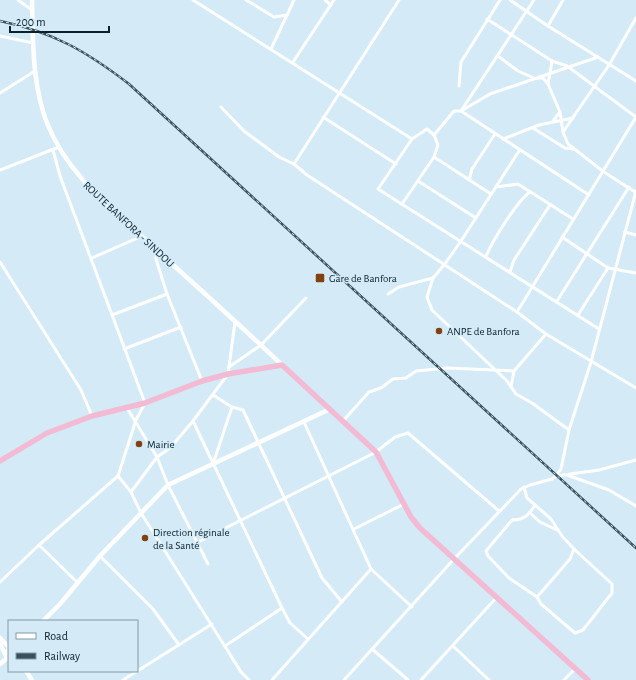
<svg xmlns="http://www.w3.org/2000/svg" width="636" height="680" viewBox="0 0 636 680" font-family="'Alegreya Sans',sans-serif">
  <rect width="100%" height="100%" fill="#d4ebf7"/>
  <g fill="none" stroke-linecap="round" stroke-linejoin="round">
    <g stroke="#fff" stroke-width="3">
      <path d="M 18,0 L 32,10"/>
      <path d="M 193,0 L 412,139"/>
      <path d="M 246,0 L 274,17 L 287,15"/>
      <path d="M 325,0 L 331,5"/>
      <path d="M 510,0 L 548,26 L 636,81"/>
      <path d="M 534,0 L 461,111 L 589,195"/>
      <path d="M 487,19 L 552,61 L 567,66 L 636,117"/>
      <path d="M 548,26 L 563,0"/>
      <path d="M 0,36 L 33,43"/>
      <path d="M 271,49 L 294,0"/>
      <path d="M 498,56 L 518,71 L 534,78"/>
      <path d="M 598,57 L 490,94 L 461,111 L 454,111 L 434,135 L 427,129 L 412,139 L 378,189 L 599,329"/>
      <path d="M 552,61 L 548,84 L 560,112 L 563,132 L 568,144 L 604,172 L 635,192"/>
      <path d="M 293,62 L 334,0"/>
      <path d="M 538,78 L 543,78 L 548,84"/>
      <path d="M 459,86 L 461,62 L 500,0"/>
      <path d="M 0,93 L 35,71"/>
      <path d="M 221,107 L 244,131 L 279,157 L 294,164 L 307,175 L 517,312 L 546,334 L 636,388"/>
      <path d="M 323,117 L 396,164"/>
      <path d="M 553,121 L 560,112"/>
      <path d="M 533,128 L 565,148 L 574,149"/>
      <path d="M 563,132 L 609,65 L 636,18"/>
      <path d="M 503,139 L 539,125 L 573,118"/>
      <path d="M 519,151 L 461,241 L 444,265 L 433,278 L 427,297 L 432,310 L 507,381 L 516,394 L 532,403 L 569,430"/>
      <path d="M 434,157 L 438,145 L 434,135"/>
      <path d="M 294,164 L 399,0"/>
      <path d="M 0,170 L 59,147"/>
      <path d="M 469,180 L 472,169 L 495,134"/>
      <path d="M 418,181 L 476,218"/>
      <path d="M 496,187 L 518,184 L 573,219"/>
      <path d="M 402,204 L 434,157 L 491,194"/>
      <path d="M 625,232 L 636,235"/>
      <path d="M 562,237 L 608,268 L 636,273"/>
      <path d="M 156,249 L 156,259 L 167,294 L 202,381"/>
      <path d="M 486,256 C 493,240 517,201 530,192"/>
      <path d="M 92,258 L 142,236"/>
      <path d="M 0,262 L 81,390 L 92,416"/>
      <path d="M 510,272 L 514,260 L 550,205"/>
      <path d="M 388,294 L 399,287 L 433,278"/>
      <path d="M 557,301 L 629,187"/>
      <path d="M 517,312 L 636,117"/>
      <path d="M 112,315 L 167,294"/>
      <path d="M 578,315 L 608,268"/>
      <path d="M 124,349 L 181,327"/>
      <path d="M 229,367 L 261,345 L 306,298"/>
      <path d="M 511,387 L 514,371 L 546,334"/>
      <path d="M 213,395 L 232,407 L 243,410 L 322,578 L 342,602"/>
      <path d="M 127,408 L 157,457 L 168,485 L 208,564"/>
      <path d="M 193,421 L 282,608 L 290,623 L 308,639"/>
      <path d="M 343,421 L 369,392 L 381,388 L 393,379 L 406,378 L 416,371 L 447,368 L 514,371"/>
      <path d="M 304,422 L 371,569 L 412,607"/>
      <path d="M 213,464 L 232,407"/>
      <path d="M 567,475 L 609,490 L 636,506"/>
      <path d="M 118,476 L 131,492 L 141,513 L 241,672 L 249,680"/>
      <path d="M 556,476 L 599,470 L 636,460"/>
      <path d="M 524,487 L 527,498 L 551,519 L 562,536 L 574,549 L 570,559 L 537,597 L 541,604 L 575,633 L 583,630 L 612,593 L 612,584 L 574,549"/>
      <path d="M 131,492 L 157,457 L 170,448 L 193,421 L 228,374 L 235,322"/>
      <path d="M 535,505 C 529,515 524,520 512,520 L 486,551 L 488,556 L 509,578 L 537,597"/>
      <path d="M 530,513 L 540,522 L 557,530"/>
      <path d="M 354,529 L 404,504"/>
      <path d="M 198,542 L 376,452 L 395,437 L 408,433 L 499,511"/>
      <path d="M 39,545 L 78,583"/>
      <path d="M 100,556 L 153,609 L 179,645"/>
      <path d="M 0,582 L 39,545 L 118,476 L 136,420 L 145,403 L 60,176 L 53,150"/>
      <path d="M 225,646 L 282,608"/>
      <path d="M 453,646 L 489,680"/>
      <path d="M 372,649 L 408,680"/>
      <path d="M 123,680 L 212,624"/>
      <path d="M 272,680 L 371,569"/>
      <path d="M 344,680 L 454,559 L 521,489 L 530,485 L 552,479 L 556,476 L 561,469 L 569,430 L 591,362 L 636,191"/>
      <path d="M 421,680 L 497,597"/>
      <path d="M 564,680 L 575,669"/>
    </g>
    <g stroke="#fff" stroke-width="4.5">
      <path d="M 32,0 C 33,41 32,84 47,123 C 67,174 111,208 150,244 C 194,284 239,324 282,365"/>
      <path d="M 43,621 L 60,604 L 100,556 L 168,485 L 330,409"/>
      <path d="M 0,638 L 9,647"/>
      <path d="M 0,644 L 5,654"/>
      <path d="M 9,649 L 5,654 L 9,659"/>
      <path d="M 0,664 L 7,658"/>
      <path d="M 26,671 L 32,680"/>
    </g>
    <path stroke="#f2bad3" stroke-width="5.5" d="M 0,461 L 47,433 L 92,416 L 145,403 L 202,381 L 228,374 L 282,365 L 376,452 L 411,517 L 420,528 L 588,680"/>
    <g stroke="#38515c" stroke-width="2.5">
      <path id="rail" d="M 0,21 C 53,32 86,51 129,84 L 636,548"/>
    </g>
    <use href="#rail" stroke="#d4ebf7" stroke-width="1" stroke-dasharray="3" stroke-linecap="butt"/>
  </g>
  <g fill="#844110" stroke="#d4ebf7" stroke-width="1.5">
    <rect x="315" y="273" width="10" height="10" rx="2"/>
    <circle cx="439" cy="331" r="4"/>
    <circle cx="139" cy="444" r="4"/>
    <circle cx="145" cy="538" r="4"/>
  </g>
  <g text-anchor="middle" stroke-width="3" stroke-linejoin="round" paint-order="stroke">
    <g font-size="11" fill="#08212c" stroke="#d4ebf7">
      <text transform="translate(129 224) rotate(43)" y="4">ROUTE BANFORA - SINDOU</text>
    </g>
    <g font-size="11" fill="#08212c" stroke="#d4ebf7" text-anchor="start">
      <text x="329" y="282">Gare de Banfora</text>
      <text x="447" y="335">ANPE de Banfora</text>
      <text x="147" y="448">Mairie</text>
      <text x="153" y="536">Direction réginale<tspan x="153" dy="13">de la Santé</tspan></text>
    </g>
  </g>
  <rect x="8" y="620" width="130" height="52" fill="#d4ebf7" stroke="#829aa6"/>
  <rect x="16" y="633" width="20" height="6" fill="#ffffff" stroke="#829aa6"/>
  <text x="44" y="640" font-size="12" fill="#08212c">Road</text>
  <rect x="16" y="653" width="20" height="6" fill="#38515c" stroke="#829aa6"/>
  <text x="44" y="660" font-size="12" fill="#08212c">Railway</text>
  <path d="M10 26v6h99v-6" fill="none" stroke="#08212c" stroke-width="2"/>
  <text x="16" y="26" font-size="12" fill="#08212c" stroke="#d4ebf7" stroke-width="3" paint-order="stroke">200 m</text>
</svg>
